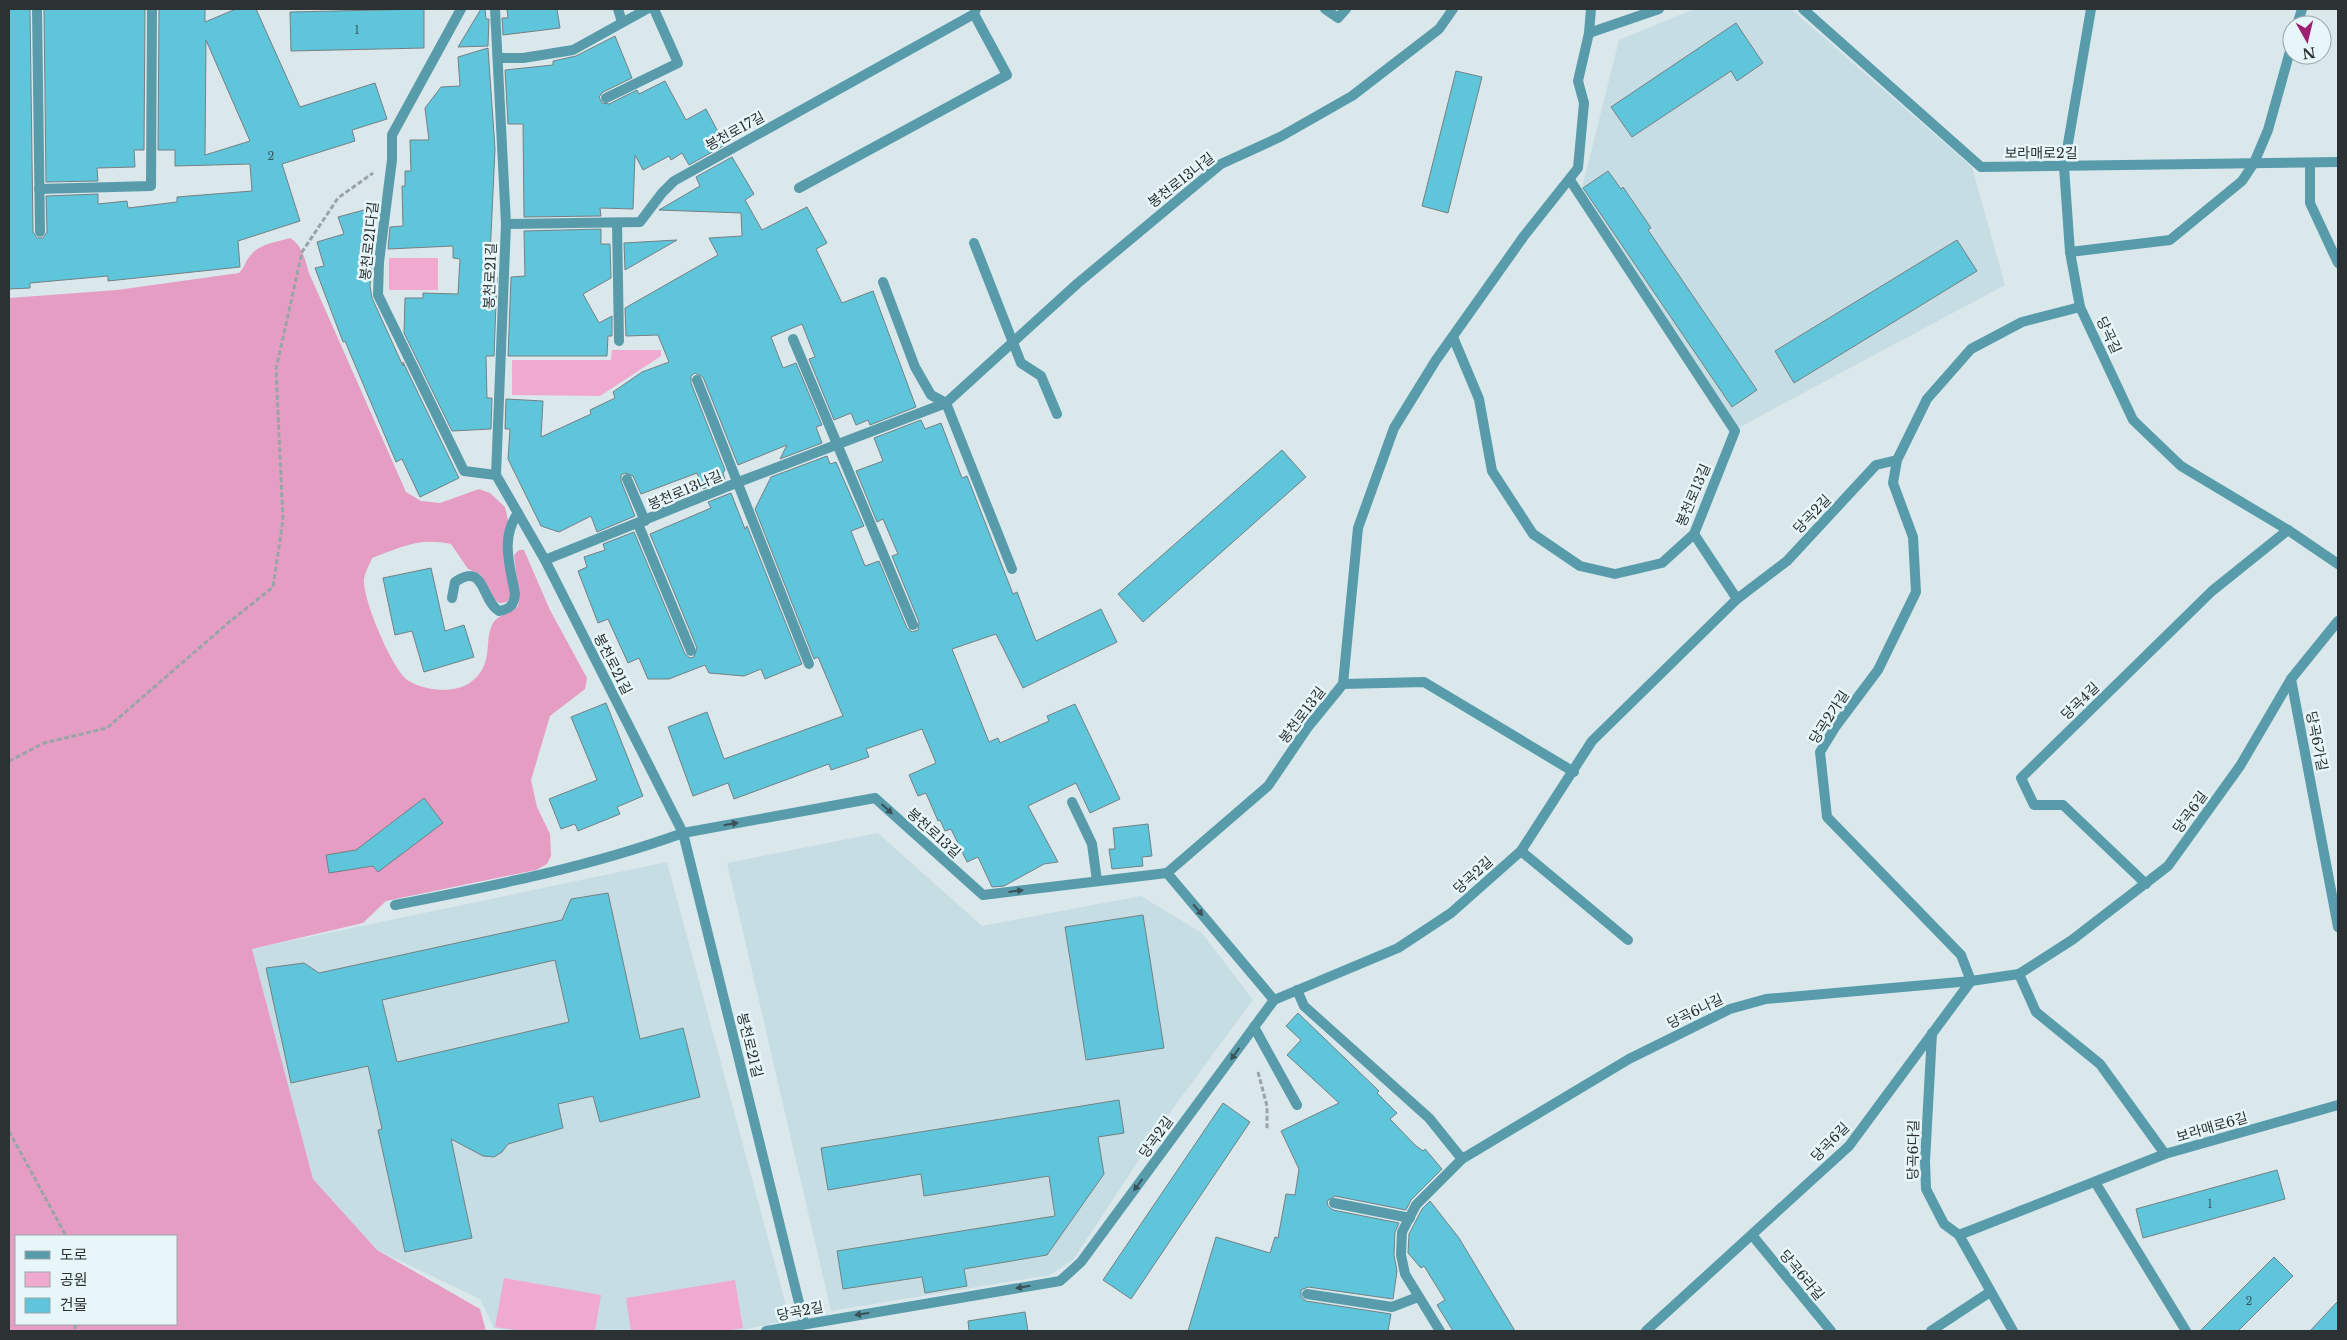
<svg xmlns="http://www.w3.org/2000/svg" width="2347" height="1340" viewBox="0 0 2347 1340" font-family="'Libre Baskerville','Noto Sans KR',serif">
  <rect width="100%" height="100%" fill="#dae8ec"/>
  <g fill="#c6dde3">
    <path d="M 1694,9 L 1791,9 L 1972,167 L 2005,285 L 1738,428 L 1582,188 L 1619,40 Z"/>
    <path d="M 878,833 L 982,926 L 1141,896 L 1202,933 L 1253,1000 L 1174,1107 L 1073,1260 L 1050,1275 L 831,1311 L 727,863 Z"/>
    <path d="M 667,862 L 790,1320 L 736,1331 L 513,1331 L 494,1328 L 480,1299 L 377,1250 L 313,1179 L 252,949 Z"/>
  </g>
  <g fill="#f0a9cf">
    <rect x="389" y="258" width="49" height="32"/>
    <path d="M 612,350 L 661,350 L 661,356 L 600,396 L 512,395 L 512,360 L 611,360 Z"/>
    <path d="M 504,1278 L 601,1295 L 595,1331 L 523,1331 L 495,1327 Z"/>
    <path d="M 735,1280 L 743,1328 L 726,1331 L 631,1331 L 626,1298 Z"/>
  </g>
  <path fill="#e69dc4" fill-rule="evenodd" d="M 290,238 C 303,246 305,260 309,273 L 406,492 L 421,501 L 440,503 L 479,489 L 490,493 L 505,507 L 508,520 L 503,554 L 511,596 L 507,602 L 500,603 L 493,599 L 480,574 L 468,569 L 451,544 C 421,537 400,547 372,558 C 370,564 365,572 364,579 C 362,598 393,672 409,681 C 426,691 455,694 471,682 C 495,664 483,641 493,623 C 498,615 511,612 518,606 L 519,597 L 514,555 L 519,550 L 524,550 L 550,610 L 587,678 L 585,689 L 550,716 L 531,780 L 537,807 L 550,834 L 551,856 L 547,864 L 536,870 L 386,901 L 363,923 L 252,949 L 313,1179 L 377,1250 L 480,1309 L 486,1331 L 9,1331 L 9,298 L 117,290 L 239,273 C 245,267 245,262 250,256 C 258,244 277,242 290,238 ZM 16,1236 L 176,1236 L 176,1324 L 16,1324 Z"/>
  <g fill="#5ec5db" stroke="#748083" fill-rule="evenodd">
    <path d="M 9,9 L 30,9 L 33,232 L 37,238 L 43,238 L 47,232 L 46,196 L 98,194 L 98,204 L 127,201 L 128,208 L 177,202 L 177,197 L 252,191 L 250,164 L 175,166 L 175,150 L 158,150 L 159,9 L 205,9 L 205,22 L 236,9 L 256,9 L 300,107 L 375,83 L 387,119 L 352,130 L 355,141 L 282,164 L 300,221 L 238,241 L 240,267 L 108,281 L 108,276 L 30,283 L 30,288 L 9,289 ZM 206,40 L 250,141 L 205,155 Z"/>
    <path d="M 44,9 L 145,9 L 144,150 L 134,150 L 135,167 L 97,168 L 98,181 L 46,182 Z"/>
    <path d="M 424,9 L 424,48 L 291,51 L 290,12 Z"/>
    <path d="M 481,9 L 485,9 L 486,19 L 489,19 L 488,46 L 458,47 Z"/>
    <path d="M 507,9 L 557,9 L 560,28 L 503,35 L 502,18 L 508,18 Z"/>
    <path d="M 1736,23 L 1763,63 L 1737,81 L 1731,71 L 1632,137 L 1611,107 Z"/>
    <path d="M 615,36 L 632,78 L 603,92 L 599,97 L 602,103 L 609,104 L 637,90 L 639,94 L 665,81 L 686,120 L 706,109 L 725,145 L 689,165 L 682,153 L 671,160 L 669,156 L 643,170 L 635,155 L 633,209 L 600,208 L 601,216 L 524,217 L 523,124 L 508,124 L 505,70 L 553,65 L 553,61 L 576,56 Z"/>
    <path d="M 488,48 L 495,149 L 489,277 L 497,277 L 494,356 L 486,356 L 487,398 L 492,398 L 491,429 L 452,431 L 404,333 L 405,298 L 423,298 L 423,293 L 458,294 L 460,259 L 453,258 L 453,246 L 388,249 L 390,227 L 403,226 L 402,186 L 405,186 L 405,171 L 411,171 L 410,140 L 429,140 L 425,108 L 441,87 L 460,86 L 458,57 Z"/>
    <path d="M 1456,71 L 1482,77 L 1448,213 L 1422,206 Z"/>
    <path d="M 732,157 L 754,194 L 745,200 L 762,230 L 807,207 L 827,243 L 816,249 L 842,303 L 873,291 L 916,407 L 870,425 L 868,420 L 856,425 L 851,413 L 834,420 L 809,359 L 815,357 L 802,324 L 771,337 L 783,368 L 796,363 L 822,425 L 816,427 L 822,443 L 780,459 L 787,445 L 738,465 L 703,377 L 695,373 L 691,376 L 691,383 L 725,470 L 723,473 L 725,480 L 703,489 L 697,473 L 641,494 L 633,476 L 625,473 L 621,475 L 621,481 L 635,516 L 597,532 L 591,516 L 559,532 L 541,526 L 508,459 L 510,429 L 505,429 L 506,399 L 543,401 L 541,437 L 591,414 L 590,410 L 615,398 L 613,392 L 642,372 L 669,362 L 658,335 L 626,336 L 625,308 L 718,255 L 709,238 L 742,236 L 741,213 L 659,210 L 700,186 L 696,177 Z"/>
    <path d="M 1608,171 L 1621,189 L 1623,187 L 1651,228 L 1648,230 L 1757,390 L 1732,407 L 1583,188 Z"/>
    <path d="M 364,210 L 370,228 L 376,228 L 370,286 L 372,298 L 403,366 L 403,362 L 459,478 L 420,497 L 402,459 L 396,462 L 345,341 L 343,342 L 315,268 L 324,266 L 317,242 L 344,234 L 338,217 Z"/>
    <path d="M 601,229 L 601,244 L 610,244 L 611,278 L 583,294 L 599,323 L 612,316 L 612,336 L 608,336 L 607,356 L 508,356 L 511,277 L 525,276 L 524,231 Z"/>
    <path d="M 677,240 L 625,270 L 624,243 Z"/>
    <path d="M 1957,240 L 1977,271 L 1794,383 L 1775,351 Z"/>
    <path d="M 921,420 L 925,429 L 941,423 L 962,478 L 967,476 L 1013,594 L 1017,592 L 1036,641 L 1101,609 L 1117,642 L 1023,688 L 996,634 L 952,649 L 989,742 L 998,738 L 1000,743 L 1049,721 L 1047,716 L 1075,704 L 1120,799 L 1090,813 L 1076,783 L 1028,806 L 1058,862 L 1044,864 L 1004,886 L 992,887 L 978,857 L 967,862 L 951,829 L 945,831 L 940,820 L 938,821 L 926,793 L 918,796 L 909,775 L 936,763 L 922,729 L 866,749 L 869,757 L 831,770 L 829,764 L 734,799 L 728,783 L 693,796 L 668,727 L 707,712 L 724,759 L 843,716 L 818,657 L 814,659 L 755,509 L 771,477 L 827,456 L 830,464 L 836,462 L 864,526 L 851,531 L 865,566 L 879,561 L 907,628 L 912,632 L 918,630 L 919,622 L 892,556 L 898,554 L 883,519 L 877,522 L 856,471 L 883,461 L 874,438 Z"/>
    <path d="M 1282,450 L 1306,477 L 1143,622 L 1118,594 Z"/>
    <path d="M 731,493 L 745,529 L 747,526 L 802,664 L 765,679 L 761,669 L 744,676 L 709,673 L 705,665 L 669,679 L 648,679 L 639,658 L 628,663 L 608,619 L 598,623 L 578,571 L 587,567 L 584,557 L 605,550 L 603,544 L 634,532 L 685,654 L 690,658 L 694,657 L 697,648 L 650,534 L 711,508 L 708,502 Z"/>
    <path d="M 431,568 L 445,631 L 464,625 L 474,657 L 424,672 L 412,631 L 395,635 L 383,578 Z"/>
    <path d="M 606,703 L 643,796 L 617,807 L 620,814 L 578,831 L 575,824 L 561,829 L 549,799 L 597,780 L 571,717 Z"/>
    <path d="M 424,798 L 443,823 L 378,872 L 373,866 L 329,873 L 326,855 L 356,850 Z"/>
    <path d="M 1148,824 L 1152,856 L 1142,857 L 1143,866 L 1112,869 L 1109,849 L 1115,849 L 1113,828 Z"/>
    <path d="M 608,893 L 640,1039 L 683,1028 L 700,1097 L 600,1122 L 593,1096 L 558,1104 L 563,1128 L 508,1144 L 502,1152 L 494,1157 L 483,1156 L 451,1139 L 472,1238 L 405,1252 L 378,1130 L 382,1129 L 368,1066 L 291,1083 L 266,968 L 304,963 L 319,973 L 562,920 L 571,899 ZM 555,960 L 569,1022 L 397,1062 L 382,1000 Z"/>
    <path d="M 1143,915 L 1164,1048 L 1086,1060 L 1065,927 Z"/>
    <path d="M 1298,1013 L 1379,1091 L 1377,1093 L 1397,1113 L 1390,1119 L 1415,1145 L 1423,1151 L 1425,1149 L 1442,1169 L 1411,1200 L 1406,1210 L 1335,1196 L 1327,1201 L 1328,1206 L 1333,1210 L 1399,1223 L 1395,1232 L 1394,1255 L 1397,1271 L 1393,1299 L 1308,1287 L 1301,1290 L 1301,1297 L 1306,1301 L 1391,1314 L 1388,1331 L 1188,1331 L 1216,1237 L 1270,1253 L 1275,1237 L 1278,1238 L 1286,1194 L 1295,1195 L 1299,1169 L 1281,1131 L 1339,1103 L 1287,1055 L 1301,1040 L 1286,1026 Z"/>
    <path d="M 1119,1100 L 1124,1133 L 1098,1137 L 1104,1174 L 1047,1255 L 964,1269 L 967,1286 L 925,1293 L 922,1277 L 843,1289 L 837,1251 L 1055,1216 L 1049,1176 L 924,1196 L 921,1174 L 828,1190 L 821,1148 Z"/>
    <path d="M 1223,1103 L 1250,1122 L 1131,1299 L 1103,1280 Z"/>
    <path d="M 2277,1170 L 2285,1199 L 2143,1238 L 2136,1209 Z"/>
    <path d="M 1430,1201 L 1459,1238 L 1515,1331 L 1453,1331 L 1437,1305 L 1445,1300 L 1424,1266 L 1421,1268 L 1408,1253 L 1409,1234 L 1422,1209 Z"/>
    <path d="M 2274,1257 L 2293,1276 L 2238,1331 L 2200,1331 Z"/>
    <path d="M 2338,1301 L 2338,1331 L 2310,1331 Z"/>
    <path d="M 1025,1312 L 1028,1331 L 969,1331 L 968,1321 Z"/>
  </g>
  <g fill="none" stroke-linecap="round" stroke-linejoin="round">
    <g stroke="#99a4a7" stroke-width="3" stroke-dasharray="5 2.5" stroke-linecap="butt">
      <path d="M 9,761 L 44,743 L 107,728 L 228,623 L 273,587 L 283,520 L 276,369 L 302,252 L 338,198 L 373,173"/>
      <path d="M 1258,1072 L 1267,1106 L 1267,1130"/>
      <path d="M 9,1131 L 66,1236"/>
      <path d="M 75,1324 L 75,1331"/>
    </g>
    <g stroke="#589cab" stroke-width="10">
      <path d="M 37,9 L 40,232"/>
      <path d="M 461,9 L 392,135 L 392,160 L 379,262 L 378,295 L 464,471 L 496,475"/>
      <path d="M 618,9 L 622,22"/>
      <path d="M 1325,9 L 1338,18 L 1346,9"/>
      <path d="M 1803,9 L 1981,167 L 2338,162"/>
      <path d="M 2297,25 L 2302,9"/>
      <path d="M 1589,33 L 1659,9"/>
      <path d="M 500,58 L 523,58 L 573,50 L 647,9"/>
      <path d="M 606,98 L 678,63 L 654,9"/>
      <path d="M 2310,163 L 2310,203 L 2338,263"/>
      <path d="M 799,188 L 1007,75 L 974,14"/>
      <path d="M 39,189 L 151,186 L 152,9"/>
      <path d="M 617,223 L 619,341"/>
      <path d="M 506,224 L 640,222 L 662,193 L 674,181 L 974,14 L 976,9"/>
      <path d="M 974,243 L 1021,363 L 1041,376 L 1057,414"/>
      <path d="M 2070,252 L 2170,240 L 2242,181 L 2254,163 L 2268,130 L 2292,44"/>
      <path d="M 883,282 L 915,367 L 931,395 L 946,403 L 1012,569"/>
      <path d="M 1453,337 L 1479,399 L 1492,471 L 1533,534 L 1580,566 L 1615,574 L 1662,563 L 1694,534 L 1735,431 L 1570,180"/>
      <path d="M 793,339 L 913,625"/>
      <path d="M 697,380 L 809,664"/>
      <path d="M 1897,460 L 1893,483 L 1913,537 L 1916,592 L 1878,670 L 1836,726 L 1820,752 L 1827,817 L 1961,955 L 1971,981"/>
      <path d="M 627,479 L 645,521"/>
      <path d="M 638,524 L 691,651"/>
      <path d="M 1694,534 L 1737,599"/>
      <path d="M 452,598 L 455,582 C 485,561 481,600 499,611 C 510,609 514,605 515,594 C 510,566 500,538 518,513"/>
      <path d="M 2291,679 L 2338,927"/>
      <path d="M 1343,684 L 1424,682 L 1574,772"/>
      <path d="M 1072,802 L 1092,844 L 1097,881"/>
      <path d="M 1521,851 L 1628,940"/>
      <path d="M 2146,884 L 2063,805 L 2034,805 L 2021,778 L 2212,591 L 2288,530"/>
      <path d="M 395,905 C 493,886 589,867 683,833"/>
      <path d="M 2019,974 L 2036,1012 L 2100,1064 L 2165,1154"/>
      <path d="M 1297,990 L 1304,1006 L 1429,1118 L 1462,1159"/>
      <path d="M 1274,1000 L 1398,948 L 1451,913 L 1521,851 L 1592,741 L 1737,599 L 1787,561 L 1876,465 L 1897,460 L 1927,399 L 1971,349 L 2022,322 L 2080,307"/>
      <path d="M 1254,1027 L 1297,1105"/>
      <path d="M 1932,1033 L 1925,1161 L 1926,1189 L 1944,1224 L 1959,1235 L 2013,1331"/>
      <path d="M 2095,1182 L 2186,1331"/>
      <path d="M 1334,1203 L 1410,1218"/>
      <path d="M 1752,1235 L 1831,1331"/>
      <path d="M 1307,1294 L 1392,1307 L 1418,1297"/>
      <path d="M 1440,1331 L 1405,1274 L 1401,1255 L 1402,1232 L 1416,1205 L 1462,1159 L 1629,1059 L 1730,1009 L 1766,999 L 1971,981 L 2019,974 L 2072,940 L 2168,866 L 2240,766 L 2291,679 L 2338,621"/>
      <path d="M 1646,1331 L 1849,1146 L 1971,981"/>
      <path d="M 1931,1331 L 1990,1292"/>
    </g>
    <g stroke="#589cab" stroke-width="10">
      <path d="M 495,9 L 506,224 L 496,475 L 545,560 L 683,833 L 804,1323"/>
      <path d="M 2091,9 L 2064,167 L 2070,252 L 2080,307 L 2133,420 L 2181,466 L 2288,530 L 2338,564"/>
      <path d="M 545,560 L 736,483 L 946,403 L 1078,283 L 1221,164 L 1280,137 L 1352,96 L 1439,29 L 1453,9"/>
      <path d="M 683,833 L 875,798 L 983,895 L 1167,873 L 1268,786 L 1308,727 L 1343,684 L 1358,528 L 1394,428 L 1436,360 L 1524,236 L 1578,168 L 1584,103 L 1578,81 L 1589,33 L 1591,9"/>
      <path d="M 1959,1235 L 2165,1154 L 2338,1105"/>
      <path d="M 766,1331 L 1060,1281 L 1081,1262 L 1274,1000 L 1167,873"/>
    </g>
  </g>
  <defs><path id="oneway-solid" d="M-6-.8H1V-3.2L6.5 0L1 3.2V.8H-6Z" transform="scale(1.25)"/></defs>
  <g fill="#395157">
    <use href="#oneway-solid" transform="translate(887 809) rotate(42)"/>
    <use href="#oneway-solid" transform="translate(731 824) rotate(-10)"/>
    <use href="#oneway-solid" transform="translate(1016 891) rotate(-7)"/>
    <use href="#oneway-solid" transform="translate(1198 910) rotate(50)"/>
    <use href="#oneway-solid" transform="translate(1235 1054) rotate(126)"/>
    <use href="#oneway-solid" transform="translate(1138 1185) rotate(126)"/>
    <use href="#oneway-solid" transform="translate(1023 1287) rotate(171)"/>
    <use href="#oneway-solid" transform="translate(862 1314) rotate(171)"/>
  </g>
  <g text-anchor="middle" stroke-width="5" stroke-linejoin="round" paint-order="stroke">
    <g font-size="11" fill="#38565d">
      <text x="357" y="34">1</text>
      <text x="271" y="160">2</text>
      <text x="2210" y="1208">1</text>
      <text x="2249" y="1305">2</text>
    </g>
    <g font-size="14" fill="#2c3133" stroke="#e7f6f9">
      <text transform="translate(735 131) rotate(-29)" y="5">봉천로17길</text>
      <text x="2041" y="158">보라매로2길</text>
      <text transform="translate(1181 180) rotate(-38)" y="5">봉천로13나길</text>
      <text transform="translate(369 241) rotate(-84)" y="5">봉천로21다길</text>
      <text transform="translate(490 276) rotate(-88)" y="5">봉천로21길</text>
      <text transform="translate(2109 335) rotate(65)" y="5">당곡길</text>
      <text transform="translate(685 490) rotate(-23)" y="5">봉천로13나길</text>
      <text transform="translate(1693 495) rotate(-67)" y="5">봉천로13길</text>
      <text transform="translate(1812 514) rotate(-46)" y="5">당곡2길</text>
      <text transform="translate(613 664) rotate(63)" y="5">봉천로21길</text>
      <text transform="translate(2080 701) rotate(-44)" y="5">당곡4길</text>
      <text transform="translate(1302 715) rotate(-53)" y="5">봉천로13길</text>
      <text transform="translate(1829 717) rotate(-57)" y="5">당곡2가길</text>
      <text transform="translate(2317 741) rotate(79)" y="5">당곡6가길</text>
      <text transform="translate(2190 812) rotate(-54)" y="5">당곡6길</text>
      <text transform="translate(934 833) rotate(42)" y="5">봉천로13길</text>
      <text transform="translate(1473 875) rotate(-42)" y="5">당곡2길</text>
      <text transform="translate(1695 1011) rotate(-26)" y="5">당곡6나길</text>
      <text transform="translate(750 1045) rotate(76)" y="5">봉천로21길</text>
      <text transform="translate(2212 1127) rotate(-16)" y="5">보라매로6길</text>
      <text transform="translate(1156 1137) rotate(-54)" y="5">당곡2길</text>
      <text transform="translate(1830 1142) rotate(-46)" y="5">당곡6길</text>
      <text transform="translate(1913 1150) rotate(-89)" y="5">당곡6다길</text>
      <text transform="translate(1802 1275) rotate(50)" y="5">당곡6라길</text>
      <text transform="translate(800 1311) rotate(-11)" y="5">당곡2길</text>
    </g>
  </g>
  <rect width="2347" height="1340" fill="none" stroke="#2c3133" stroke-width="20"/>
  <rect x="15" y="1235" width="162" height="90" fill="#e7f6f9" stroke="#9ca7aa"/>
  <rect x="25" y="1251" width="25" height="8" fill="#589cab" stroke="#9ca7aa"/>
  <text x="60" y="1260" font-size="15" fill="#2c3133">도로</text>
  <rect x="25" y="1272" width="25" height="15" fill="#f0a9cf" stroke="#9ca7aa"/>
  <text x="60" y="1285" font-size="15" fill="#2c3133">공원</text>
  <rect x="25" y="1298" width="25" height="15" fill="#5ec5db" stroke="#9ca7aa"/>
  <text x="60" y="1310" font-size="15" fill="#2c3133">건물</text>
  <g transform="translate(2307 40) rotate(172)"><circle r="24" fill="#e7f6f9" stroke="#9ca7aa"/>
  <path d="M0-4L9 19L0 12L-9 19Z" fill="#9f1f73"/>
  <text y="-8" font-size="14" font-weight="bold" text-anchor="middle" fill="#2c3133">N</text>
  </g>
</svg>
